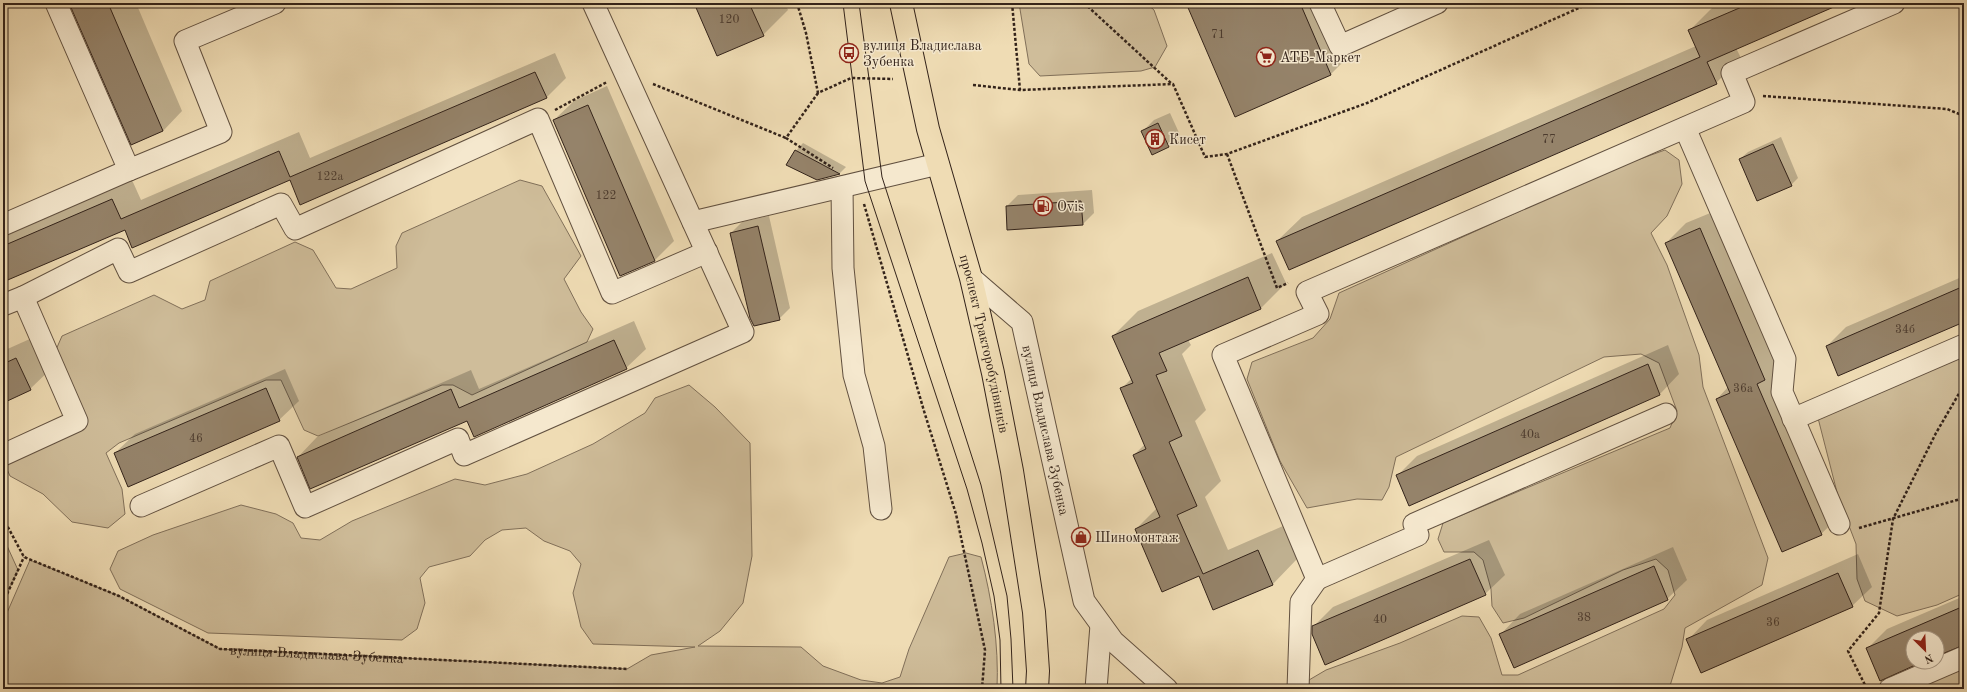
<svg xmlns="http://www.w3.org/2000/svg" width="1967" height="692" viewBox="0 0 1967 692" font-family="'Old Standard TT',serif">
  <rect width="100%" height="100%" fill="#efdcb4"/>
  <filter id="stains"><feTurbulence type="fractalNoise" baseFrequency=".005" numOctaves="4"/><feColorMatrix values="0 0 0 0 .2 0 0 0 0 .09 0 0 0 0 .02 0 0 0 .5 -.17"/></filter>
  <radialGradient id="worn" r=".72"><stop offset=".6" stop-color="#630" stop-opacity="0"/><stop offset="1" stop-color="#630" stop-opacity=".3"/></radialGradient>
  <g fill="#cfbd9a" stroke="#81705a">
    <path d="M 1019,3 L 1146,3 L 1154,10 L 1167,46 L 1155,67 L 1141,71 L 1040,76 L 1029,64 Z"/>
    <path d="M 1665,150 L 1679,160 L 1682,184 L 1667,216 L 1651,233 L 1667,265 L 1699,355 L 1703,387 L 1768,558 L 1762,585 L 1685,628 L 1682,647 L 1669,689 L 1308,689 L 1309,680 L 1326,670 L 1400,643 L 1462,616 L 1479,617 L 1491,638 L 1502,675 L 1518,675 L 1664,609 L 1675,595 L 1668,570 L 1656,559 L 1623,570 L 1524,618 L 1503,623 L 1492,606 L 1491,589 L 1483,560 L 1474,552 L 1444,552 L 1438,539 L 1443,523 L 1670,428 L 1677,411 L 1659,363 L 1641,354 L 1604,357 L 1396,457 L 1389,487 L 1382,500 L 1357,499 L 1307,508 L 1280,461 L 1247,379 L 1252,362 L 1313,338 L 1330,319 L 1339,293 L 1615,168 Z"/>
    <path d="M 520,180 L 542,186 L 581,256 L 564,279 L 581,312 L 593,329 L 587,342 L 472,395 L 453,385 L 442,385 L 318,436 L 304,430 L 281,380 L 266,380 L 119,443 L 106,453 L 122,489 L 125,514 L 108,528 L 72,522 L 43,494 L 10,476 L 6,467 L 10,460 L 84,424 L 55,352 L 62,336 L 154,295 L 182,309 L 205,300 L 210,281 L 295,242 L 313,250 L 336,288 L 351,289 L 397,268 L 396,246 L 402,233 Z"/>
    <path d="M 1964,354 L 1964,593 L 1937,605 L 1897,616 L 1865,601 L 1857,579 L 1856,544 L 1839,500 L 1818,418 Z"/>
    <path d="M 689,385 L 715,407 L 750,443 L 752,556 L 743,603 L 720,631 L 698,646 L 801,647 L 823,666 L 861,680 L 882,683 L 900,677 L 909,649 L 949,557 L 966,553 L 981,557 C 992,599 999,645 997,689 L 3,689 L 3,622 L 30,560 L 119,596 L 220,649 L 627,669 L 651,655 L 695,647 L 593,644 L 581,627 L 573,593 L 581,564 L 570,551 L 544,541 L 526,528 L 502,530 L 485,540 L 470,556 L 429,567 L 420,578 L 425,603 L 417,629 L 402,640 L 208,633 L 120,589 L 110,569 L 118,551 L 153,535 L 241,505 L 276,514 L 293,523 L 301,538 L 320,540 L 352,521 L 455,479 L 485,485 L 527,474 L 593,444 L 645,413 L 655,398 Z"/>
    <path d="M 3,537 L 18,570 L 3,603 Z"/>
    <path d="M 1964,669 L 1964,689 L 1912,689 L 1914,688 Z"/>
  </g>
  <g fill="#0003">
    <path d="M 70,3 L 136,3 L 182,111 L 163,131 Z"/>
    <path d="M 696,3 L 785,3 L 788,10 L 763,35 Z"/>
    <path d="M 1187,3 L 1320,3 L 1345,60 L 1330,75 Z"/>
    <path d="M 1721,3 L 1841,3 L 1736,48 L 1741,58 L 1716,83 L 1277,241 L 1302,217 L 1696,46 L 1689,31 L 1714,6 Z"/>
    <path d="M 555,53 L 566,78 L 546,98 L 290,179 L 125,229 L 3,282 L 3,235 L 132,180 L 141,200 L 299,132 L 310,158 Z"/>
    <path d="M 607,86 L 674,241 L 654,261 L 554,120 L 574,101 Z"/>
    <path d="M 1170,113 L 1180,135 L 1169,146 L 1153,154 L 1143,131 L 1154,120 Z"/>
    <path d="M 1781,137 L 1798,178 L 1791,185 L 1740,159 L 1748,152 Z"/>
    <path d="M 803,143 L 846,167 L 839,174 L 817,179 L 796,151 Z"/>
    <path d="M 1092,190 L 1094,213 L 1083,224 L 1007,206 L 1018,195 Z"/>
    <path d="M 1720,209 L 1777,367 L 1841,515 L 1821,534 L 1717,399 L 1728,387 L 1666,243 L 1686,223 Z"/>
    <path d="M 769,216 L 790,308 L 779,319 L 731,233 L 742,222 Z"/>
    <path d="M 1272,253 L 1286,283 L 1261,308 L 1188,340 L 1191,345 L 1182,354 L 1206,410 L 1195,421 L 1221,481 L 1205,497 L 1228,550 L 1283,526 L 1297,559 L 1273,584 L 1214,608 L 1200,574 L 1136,529 L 1157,508 L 1134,455 L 1145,444 L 1121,389 L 1132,378 L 1113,336 L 1138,311 Z"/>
    <path d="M 1964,276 L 1964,321 L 1827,346 L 1846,327 Z"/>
    <path d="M 634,321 L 646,349 L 626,368 L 467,420 L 298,457 L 317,437 L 471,370 L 479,389 Z"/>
    <path d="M 41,334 L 55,365 L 30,389 L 3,402 L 3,351 Z"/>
    <path d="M 1668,345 L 1679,374 L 1660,394 L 1410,504 L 1397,476 L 1417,456 Z"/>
    <path d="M 285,369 L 299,401 L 279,420 L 115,453 L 135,434 Z"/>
    <path d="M 1489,540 L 1505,575 L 1485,594 L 1313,627 L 1333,607 Z"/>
    <path d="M 1673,547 L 1687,580 L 1667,599 L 1501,634 L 1520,614 Z"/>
    <path d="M 1858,554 L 1872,587 L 1852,606 L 1688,640 L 1707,620 Z"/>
    <path d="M 1964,596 L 1964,643 L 1937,655 L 1937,638 L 1913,638 L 1913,662 L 1921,662 L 1881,680 L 1867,649 L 1887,629 Z"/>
  </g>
  <g fill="#95836a" stroke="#33231a">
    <path d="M 69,3 L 108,3 L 163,131 L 131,145 Z"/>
    <path d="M 694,3 L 749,3 L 764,36 L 717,56 Z"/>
    <path d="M 1186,3 L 1300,3 L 1331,75 L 1235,117 Z"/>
    <path d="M 1751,3 L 1843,3 L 1707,62 L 1717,84 L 1289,270 L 1276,241 L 1700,57 L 1688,30 Z"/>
    <path d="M 535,72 L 547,98 L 300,205 L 290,180 L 132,248 L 125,230 L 3,282 L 3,246 L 112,199 L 121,219 L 279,151 L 290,177 Z"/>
    <path d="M 588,105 L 655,261 L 620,276 L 553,120 Z"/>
    <path d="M 1158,123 L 1169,147 L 1152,155 L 1141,131 Z"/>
    <path d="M 1773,144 L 1792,186 L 1757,201 L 1739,159 Z"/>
    <path d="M 795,150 L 840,174 L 817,180 L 786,165 Z"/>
    <path d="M 1081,201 L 1083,225 L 1007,230 L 1006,206 Z"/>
    <path d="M 758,226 L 780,320 L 754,326 L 750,318 L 730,233 Z"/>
    <path d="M 1700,228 L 1765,380 L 1757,384 L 1822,535 L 1782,552 L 1716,399 L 1730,393 L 1665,243 Z"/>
    <path d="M 1248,277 L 1261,309 L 1159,353 L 1167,371 L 1156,375 L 1182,436 L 1169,442 L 1197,506 L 1177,515 L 1203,574 L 1258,550 L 1273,585 L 1213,610 L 1199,576 L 1162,592 L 1135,529 L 1160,517 L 1133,455 L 1146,449 L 1120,388 L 1133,383 L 1112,336 Z"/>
    <path d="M 1964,286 L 1964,322 L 1838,376 L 1826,346 Z"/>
    <path d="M 614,340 L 627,369 L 474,437 L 467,421 L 310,489 L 297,457 L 451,389 L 459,408 Z"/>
    <path d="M 16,358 L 31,390 L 3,403 L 3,364 Z"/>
    <path d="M 1648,364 L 1660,395 L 1409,506 L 1396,475 Z"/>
    <path d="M 266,388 L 280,421 L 128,487 L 114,453 Z"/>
    <path d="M 1470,559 L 1486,595 L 1325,665 L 1312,634 L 1312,626 Z"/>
    <path d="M 1654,566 L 1668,600 L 1514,668 L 1499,634 Z"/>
    <path d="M 1838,573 L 1853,607 L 1701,673 L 1686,639 Z"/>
    <path d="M 1964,606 L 1964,645 L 1937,656 L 1937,638 L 1913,638 L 1913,662 L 1922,662 L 1880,681 L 1866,648 Z"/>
  </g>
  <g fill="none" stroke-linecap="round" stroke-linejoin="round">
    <g stroke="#625140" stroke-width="23">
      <g id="minor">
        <path d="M 56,3 L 129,170 L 221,132 L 185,41 L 275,3"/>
        <path d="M 1320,3 L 1340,46 L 1437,3"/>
        <path d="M 1685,128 L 1785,359 L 1782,392 L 1839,524"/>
        <path d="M 842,187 L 843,268 L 854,375 L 874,446 L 881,509"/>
        <path d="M 693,222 L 938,164"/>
        <path d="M 3,225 L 129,170"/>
        <path id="s2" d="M 971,278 L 1022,322 L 1084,601 L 1113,641 L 1167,689"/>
        <path d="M 23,297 L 118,249 L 129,272 L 281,204 L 295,229 L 538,119 L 612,293 L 707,252"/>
        <path d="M 3,305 L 23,297 L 77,421 L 3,455"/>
        <path d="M 1793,419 L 1964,345"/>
        <path d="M 141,506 L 279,446 L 305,507 L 458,439 L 464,455 L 743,332 L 593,3"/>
        <path d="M 1317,579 L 1418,535 L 1414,524 L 1666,414"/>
        <path d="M 1096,689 L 1101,625"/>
        <path d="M 1298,689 L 1301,602 L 1317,579 L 1223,355 L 1318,314 L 1307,292 L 1744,102 L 1732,73 L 1894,3"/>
        <path d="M 1890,689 L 1964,657"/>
      </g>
    </g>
    <g stroke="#33231a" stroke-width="24">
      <g id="major">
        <path id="s3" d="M 901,3 L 928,129 L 971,278 L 993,373 L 1012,471 L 1034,612 L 1038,671 L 1037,689"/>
      </g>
    </g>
    <g stroke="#33231a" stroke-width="2.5" stroke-dasharray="3 2" stroke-linecap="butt">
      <path d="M 797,3 L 806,33 L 818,93 L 851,78 L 893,79"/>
      <path d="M 1012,3 L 1020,90"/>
      <path d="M 1084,3 L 1172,84"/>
      <path d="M 653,84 L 786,138"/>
      <path d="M 973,85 L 1020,90 L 1173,84 L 1205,157 L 1227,154 L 1367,103 L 1590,3"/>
      <path d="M 818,93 L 786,138 L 833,168"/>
      <path d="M 1763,96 L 1947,109 L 1964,116"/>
      <path d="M 555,110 L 607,82"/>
      <path d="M 1227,154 L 1277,288 L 1288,283"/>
      <path d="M 864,204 L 924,411 L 956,514 L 985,650 L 982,689"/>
      <path id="s1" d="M 3,518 L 24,557 L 119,596 L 220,649 L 627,669"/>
      <path d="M 1859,528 L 1964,498"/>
      <path d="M 3,603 L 24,557"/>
      <path d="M 1867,689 L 1848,651 L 1879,613 L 1893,519 L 1936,433 L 1964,385"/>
    </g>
    <use href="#minor" stroke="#f5e8ce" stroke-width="21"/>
    <use href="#major" stroke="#efdcb4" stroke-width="22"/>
    <g stroke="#33231a" stroke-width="1">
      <path d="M 843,3 L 865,181 L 967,489 L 982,543 L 994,596 L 1000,640 L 1001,689"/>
      <path d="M 859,3 L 882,177 L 981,485 L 1007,596 L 1011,639 L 1013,689"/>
    </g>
  </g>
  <defs>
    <g id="bus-ring" transform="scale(1)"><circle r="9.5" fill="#f5e8ce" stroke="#8f2418" stroke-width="1.5"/><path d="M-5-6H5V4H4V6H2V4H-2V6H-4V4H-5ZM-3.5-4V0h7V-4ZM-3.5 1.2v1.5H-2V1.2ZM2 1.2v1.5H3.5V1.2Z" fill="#8f2418"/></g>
    <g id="supermarket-ring" transform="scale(1)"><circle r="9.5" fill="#f5e8ce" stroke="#8f2418" stroke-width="1.5"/><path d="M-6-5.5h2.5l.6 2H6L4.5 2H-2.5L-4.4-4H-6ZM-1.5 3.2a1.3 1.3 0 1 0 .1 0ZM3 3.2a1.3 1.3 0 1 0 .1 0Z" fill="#8f2418"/></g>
    <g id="building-ring" transform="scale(1)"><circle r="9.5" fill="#f5e8ce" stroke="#8f2418" stroke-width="1.5"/><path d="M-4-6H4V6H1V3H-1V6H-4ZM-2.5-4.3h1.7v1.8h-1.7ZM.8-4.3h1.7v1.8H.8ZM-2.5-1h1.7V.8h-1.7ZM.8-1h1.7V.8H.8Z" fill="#8f2418"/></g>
    <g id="fuel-ring" transform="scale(1)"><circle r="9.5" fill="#f5e8ce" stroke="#8f2418" stroke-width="1.5"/><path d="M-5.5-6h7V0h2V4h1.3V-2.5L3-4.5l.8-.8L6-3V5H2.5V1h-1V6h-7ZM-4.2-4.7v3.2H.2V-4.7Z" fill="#8f2418"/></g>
    <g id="shop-ring" transform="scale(1)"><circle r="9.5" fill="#f5e8ce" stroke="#8f2418" stroke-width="1.5"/><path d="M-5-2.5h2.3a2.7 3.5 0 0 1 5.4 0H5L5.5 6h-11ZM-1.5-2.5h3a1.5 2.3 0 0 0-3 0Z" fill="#8f2418"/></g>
  </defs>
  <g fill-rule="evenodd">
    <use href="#bus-ring" x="849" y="53"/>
    <use href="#supermarket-ring" x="1266" y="57"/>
    <use href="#building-ring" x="1155" y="139"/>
    <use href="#fuel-ring" x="1043" y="206"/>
    <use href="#shop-ring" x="1081" y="537"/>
  </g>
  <g text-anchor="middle" stroke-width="3" stroke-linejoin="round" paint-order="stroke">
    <g font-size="12" fill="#4c3b2e">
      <text x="729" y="23">120</text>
      <text x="1218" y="38">71</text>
      <text x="1549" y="143">77</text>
      <text x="330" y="180">122а</text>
      <text x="606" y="199">122</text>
      <text x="1905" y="333">34б</text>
      <text x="1743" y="392">36а</text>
      <text x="1530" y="438">40а</text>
      <text x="196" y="442">46</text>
      <text x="1584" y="621">38</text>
      <text x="1380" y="623">40</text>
      <text x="1773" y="626">36</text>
    </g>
    <g font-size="14" fill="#33231a" stroke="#f5e8ce" text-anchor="start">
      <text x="863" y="50">вулиця Владислава<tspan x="863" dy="16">Зубенка</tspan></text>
      <text x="1280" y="62">АТБ-Маркет</text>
      <text x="1169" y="144">Кисет</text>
      <text x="1057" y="211">Ovis</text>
      <text x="1095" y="542">Шиномонтаж</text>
    </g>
    <g font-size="14" fill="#33231a" stroke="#f5e8ce">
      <text dy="5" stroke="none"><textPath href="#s3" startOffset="351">проспект Тракторобудівників</textPath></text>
      <text dy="5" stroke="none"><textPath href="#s2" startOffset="178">вулиця Владислава Зубенка</textPath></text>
      <text dy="5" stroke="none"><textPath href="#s1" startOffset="358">вулиця Владислава Зубенка</textPath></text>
    </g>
  </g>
  <rect width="1967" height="692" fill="none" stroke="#efdcb4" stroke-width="16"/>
  <rect x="4" y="4" width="1959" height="684" fill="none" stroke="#33231a" stroke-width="2"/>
  <rect x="8" y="8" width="1951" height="676" fill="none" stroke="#33231a"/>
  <g transform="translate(1925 650) rotate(156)"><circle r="19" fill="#f5e8ce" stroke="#a79986"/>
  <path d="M0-3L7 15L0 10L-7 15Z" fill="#8f2418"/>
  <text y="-6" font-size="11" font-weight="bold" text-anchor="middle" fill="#33231a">N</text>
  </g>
  <rect width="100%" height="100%" filter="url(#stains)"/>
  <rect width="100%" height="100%" fill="url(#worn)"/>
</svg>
